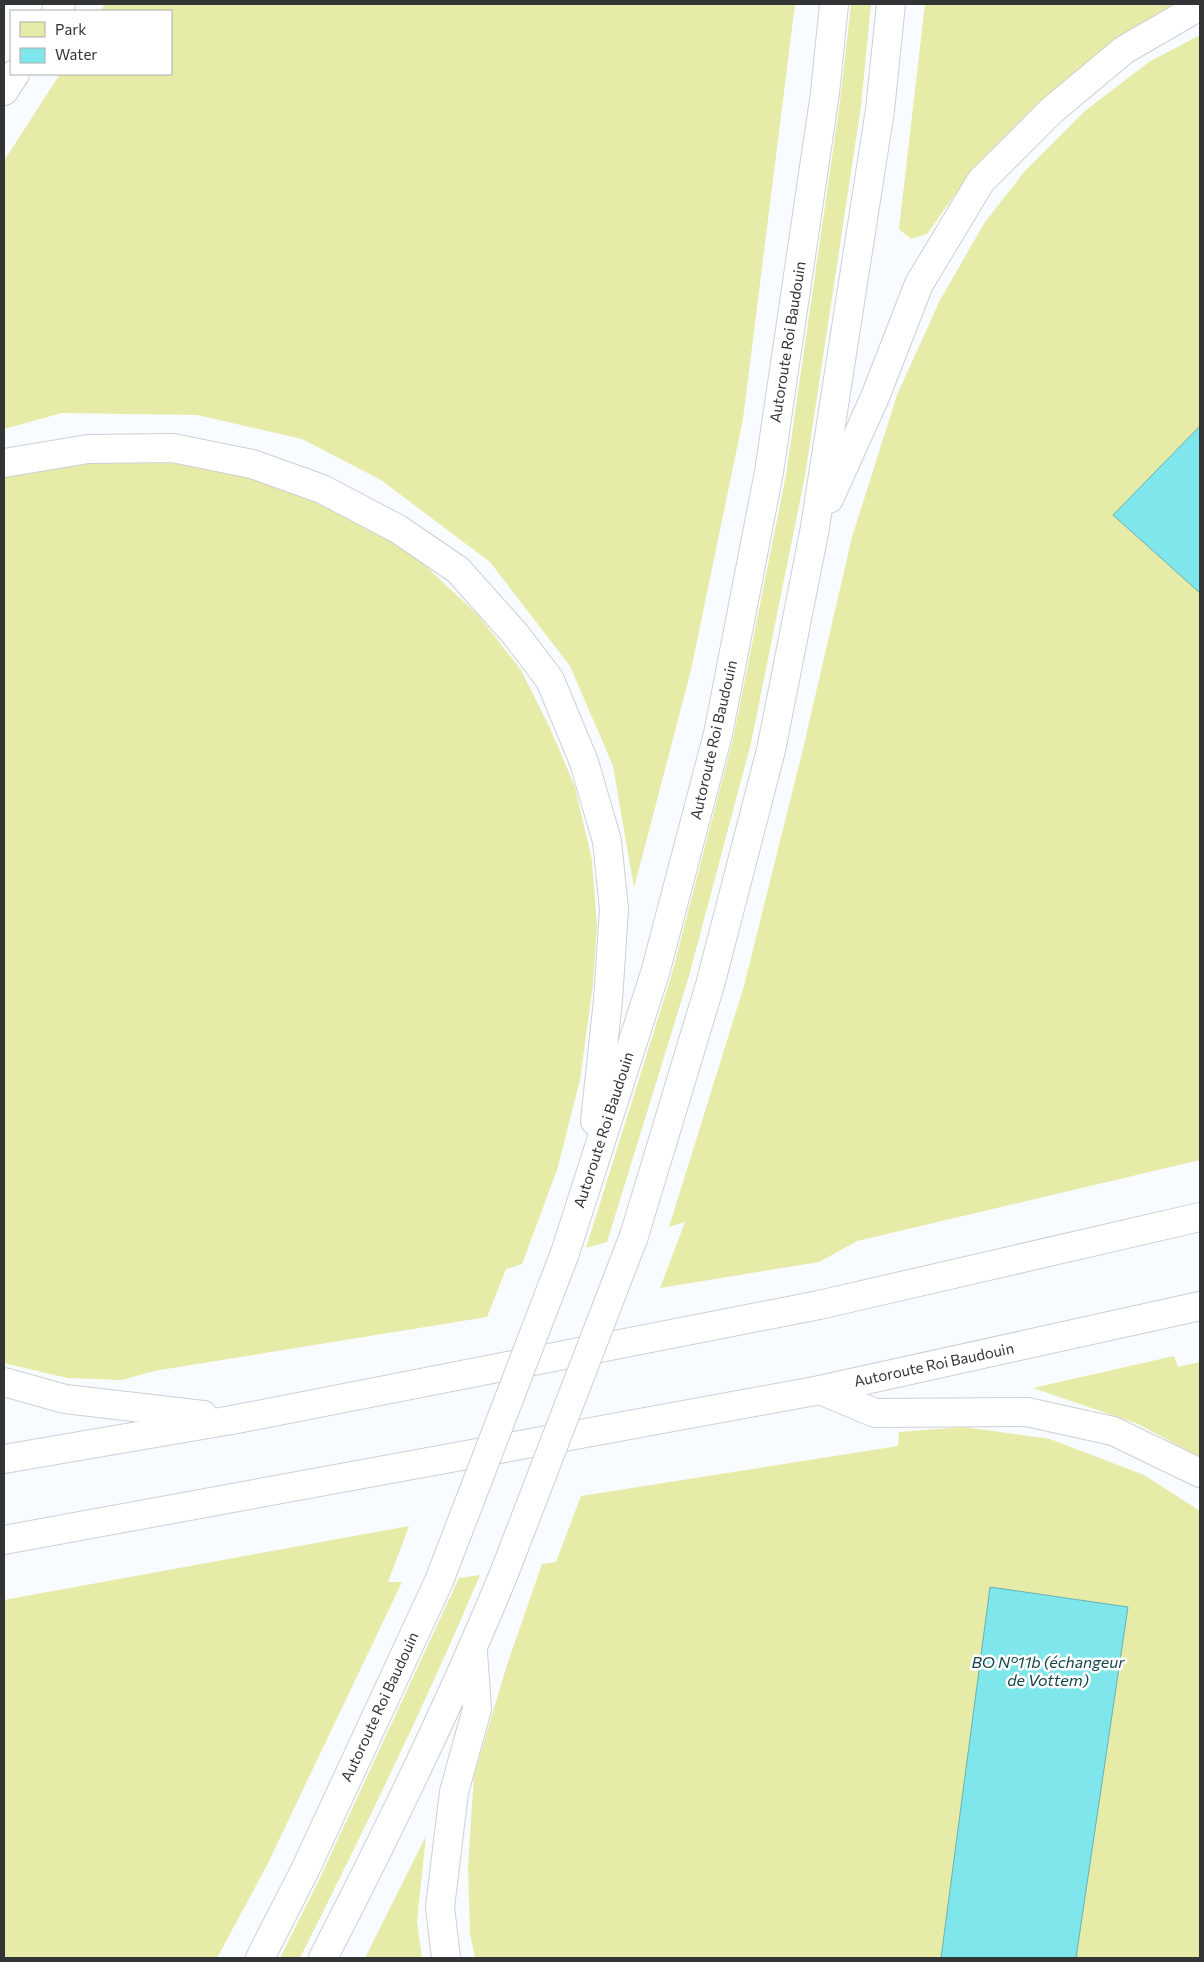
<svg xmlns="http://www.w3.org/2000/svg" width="1204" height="1962" viewBox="0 0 1204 1962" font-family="Commissioner,sans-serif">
  <rect width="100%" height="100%" fill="#f8fbff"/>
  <g fill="#e6eca8">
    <path d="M 105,4 L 795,4 L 743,419 L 691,670 L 634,888 L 613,766 L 570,666 L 490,562 L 381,480 L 302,439 L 197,415 L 62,413 L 4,429 L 4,161 L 60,74 L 171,74 L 171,11 L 100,11 Z"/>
    <path d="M 851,4 L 871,4 L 861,106 L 805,476 L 751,743 L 689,976 L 607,1242 L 586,1248 L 671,977 L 733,739 L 786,475 L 840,102 Z"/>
    <path d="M 925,4 L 1182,4 L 1119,37 L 1041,101 L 971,172 L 927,234 L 911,239 L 899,229 Z"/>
    <path d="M 1200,35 L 1200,1160 L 857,1241 L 819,1262 L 660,1288 L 685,1222 L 669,1227 L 744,986 L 802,753 L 852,537 L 897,395 L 940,300 L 985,222 L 1025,171 L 1086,110 L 1149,62 Z"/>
    <path d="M 85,458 L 155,458 L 237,469 L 322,500 L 370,526 L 418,559 L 478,615 L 521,670 L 550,728 L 575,787 L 592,860 L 597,926 L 593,984 L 580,1080 L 557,1170 L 522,1264 L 506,1269 L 487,1317 L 154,1371 L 122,1380 L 67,1378 L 4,1363 L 4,473 Z"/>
    <path d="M 1174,1356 L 1178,1367 L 1200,1362 L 1200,1457 L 1138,1424 L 1033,1388 Z"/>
    <path d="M 964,1427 L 1050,1439 L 1144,1475 L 1200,1511 L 1200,1958 L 475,1958 L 470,1934 L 468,1867 L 474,1775 L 507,1665 L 542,1564 L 556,1562 L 581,1496 L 898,1446 L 899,1432 Z"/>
    <path d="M 409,1526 L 388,1582 L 402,1582 L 267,1865 L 217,1958 L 4,1958 L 4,1600 Z"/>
    <path d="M 480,1575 C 425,1705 363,1832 300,1958 L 280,1958 L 321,1876 L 459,1578 Z"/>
    <path d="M 426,1836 L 417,1921 L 422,1958 L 365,1958 Z"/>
  </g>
  <g fill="#7fe6eb" stroke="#68b1b5">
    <path d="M 1200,426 L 1200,593 L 1113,515 Z"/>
    <path d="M 990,1587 L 1128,1607 L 1076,1958 L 941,1958 Z"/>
  </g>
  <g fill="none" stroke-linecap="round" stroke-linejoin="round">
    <g stroke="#ccd0d4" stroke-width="30">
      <g id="motorway">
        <path d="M 56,11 L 61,4"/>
        <path d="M 4,91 L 15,74"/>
        <path d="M 4,463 L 88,449 L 173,448 L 252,464 L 322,489 L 398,529 L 458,570 L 516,635 L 550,680 L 584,762 L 607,841 L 614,909 L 608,1000 L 595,1121"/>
        <path d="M 829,499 L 875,397 L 919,284 L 981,181 L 1051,111 L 1124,50 L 1200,6"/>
        <path d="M 634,1236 L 710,985 L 771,750 L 814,533 L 880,110 L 891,4"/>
        <path d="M 565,1253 L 655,973 L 718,734 L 769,472 L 825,93 L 834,4"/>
        <path d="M 4,1382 L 65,1399 L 203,1415"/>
        <path d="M 820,1390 L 875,1413 L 1027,1412 L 1113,1431 L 1200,1473"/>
        <path d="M 4,1459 L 237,1419 L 819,1305 L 1200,1217"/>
        <path d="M 4,1540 L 820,1390 L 1200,1306"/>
        <path d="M 260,1958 L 305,1870 L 439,1581"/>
        <path d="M 323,1958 C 388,1832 451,1703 505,1571"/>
        <path d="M 446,1958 L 440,1907 L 454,1792 L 477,1709 L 473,1652"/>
      </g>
    </g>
    <use href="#motorway" stroke="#fff" stroke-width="28"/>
    <g stroke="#ccd0d4" stroke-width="30" stroke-linecap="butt">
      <g id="motorway-bridge">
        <path d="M 505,1571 L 634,1236"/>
        <path d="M 439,1581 L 565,1253"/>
      </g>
    </g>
    <use href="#motorway-bridge" stroke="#fff" stroke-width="28"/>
  </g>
  <g text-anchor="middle" stroke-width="5" stroke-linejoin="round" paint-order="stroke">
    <g font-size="15" fill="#333436" stroke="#fff">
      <text transform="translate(788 342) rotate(-81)" y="5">Autoroute Roi Baudouin</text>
      <text transform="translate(714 740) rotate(-77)" y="5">Autoroute Roi Baudouin</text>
      <text transform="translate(604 1130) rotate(-72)" y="5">Autoroute Roi Baudouin</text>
      <text transform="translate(934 1365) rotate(-12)" y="5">Autoroute Roi Baudouin</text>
      <text transform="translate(380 1707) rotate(-65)" y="5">Autoroute Roi Baudouin</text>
    </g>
    <g font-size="16" font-style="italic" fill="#154547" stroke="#fff">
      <text x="1048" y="1668">BO N°11b (échangeur<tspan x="1048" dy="18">de Vottem)</tspan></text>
    </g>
  </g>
  <rect width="1204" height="1962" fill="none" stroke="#333436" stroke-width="10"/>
  <rect x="10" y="10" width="162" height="65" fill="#ffffff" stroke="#adaeaf"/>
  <rect x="20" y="22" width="25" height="15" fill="#e6eca8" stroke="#adaeaf"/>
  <text x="55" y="35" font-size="15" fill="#333436">Park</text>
  <rect x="20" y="48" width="25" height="15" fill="#7fe6eb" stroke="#adaeaf"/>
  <text x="55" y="60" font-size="15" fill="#333436">Water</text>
</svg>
